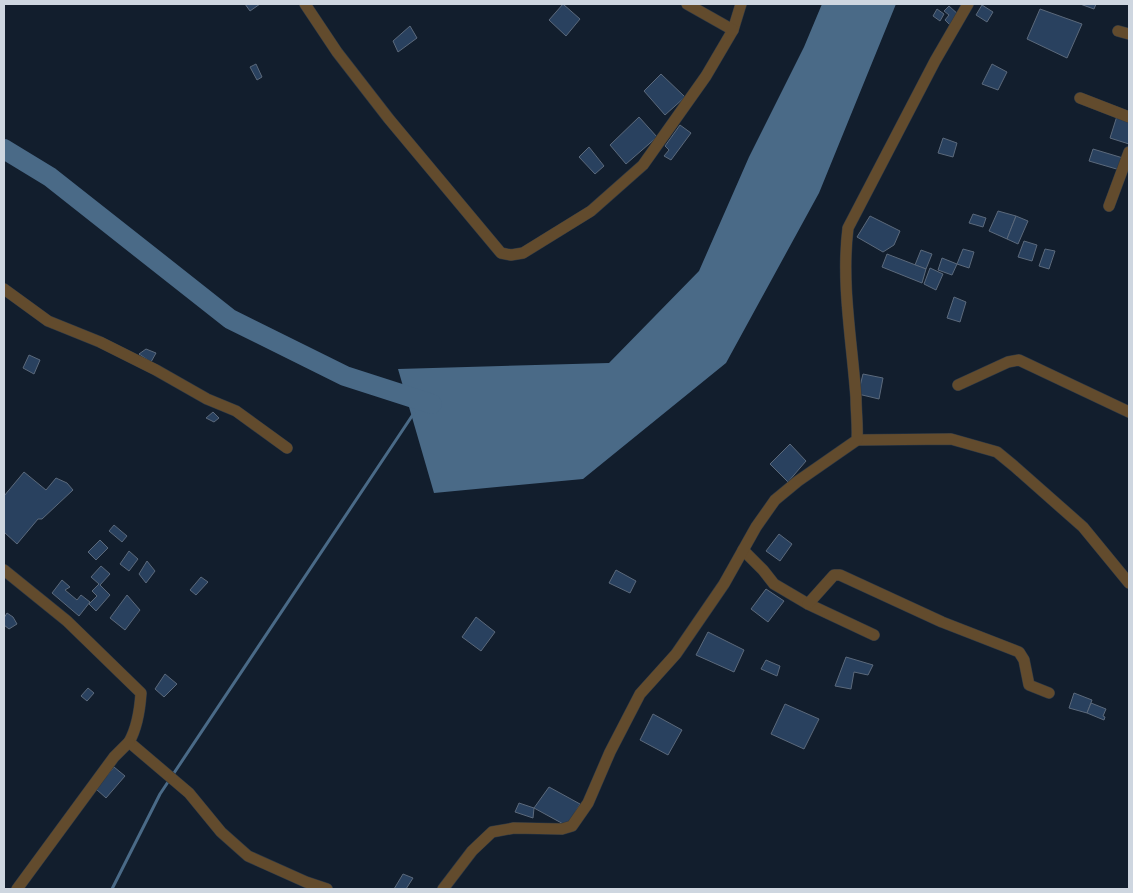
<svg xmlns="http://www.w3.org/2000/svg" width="1133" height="893" viewBox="0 0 1133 893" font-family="Lato,sans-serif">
  <rect width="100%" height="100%" fill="#121e2d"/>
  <path fill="#4a6a87" d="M 822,4 L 896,4 L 819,193 L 726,363 L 583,479 L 434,493 L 398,369 L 609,363 L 699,271 L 749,157 L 804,47 Z"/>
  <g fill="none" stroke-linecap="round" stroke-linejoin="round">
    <path stroke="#4a6a87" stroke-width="3" d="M 112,889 L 160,794 L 414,413"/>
    <path stroke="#4a6a87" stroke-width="20" d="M 4,149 L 50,177 L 230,319 L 345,376 L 432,404"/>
  </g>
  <g fill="#29415f" stroke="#5b697b">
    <path d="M 245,4 L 260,4 L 250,11 Z"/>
    <path d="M 563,4 L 580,19 L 566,36 L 549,20 Z"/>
    <path d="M 1080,4 L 1096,4 L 1094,9 Z"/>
    <path d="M 982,5 L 993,12 L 987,22 L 976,15 Z"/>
    <path d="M 949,6 L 960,16 L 951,26 L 945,20 L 949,15 L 944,11 Z"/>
    <path d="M 937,9 L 944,14 L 940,21 L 933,16 Z"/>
    <path d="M 1040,9 L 1082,24 L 1067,58 L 1027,39 Z"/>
    <path d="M 410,26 L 417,38 L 398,52 L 393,41 Z"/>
    <path d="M 256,64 L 262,77 L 257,80 L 250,67 Z"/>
    <path d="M 992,64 L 1007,72 L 998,90 L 982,84 Z"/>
    <path d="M 661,74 L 685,97 L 665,115 L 644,91 Z"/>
    <path d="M 1117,116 L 1129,120 L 1129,144 L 1110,138 Z"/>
    <path d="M 639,117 L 657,137 L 626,164 L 610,145 Z"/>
    <path d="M 680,125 L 691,133 L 671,160 L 664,156 L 669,150 L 665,146 Z"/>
    <path d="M 943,138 L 957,143 L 953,157 L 938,153 Z"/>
    <path d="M 589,147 L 604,166 L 595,174 L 579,157 Z"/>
    <path d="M 1093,149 L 1123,158 L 1120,170 L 1089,161 Z"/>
    <path d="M 998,211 L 1016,216 L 1007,239 L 989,231 Z"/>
    <path d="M 973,214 L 986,218 L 983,227 L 969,223 Z"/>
    <path d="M 870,216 L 900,231 L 894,245 L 883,252 L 857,237 Z"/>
    <path d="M 1016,216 L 1028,221 L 1018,244 L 1007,239 Z"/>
    <path d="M 1024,241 L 1037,245 L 1032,261 L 1018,257 Z"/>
    <path d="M 963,249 L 974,252 L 969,268 L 957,264 Z"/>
    <path d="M 1045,249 L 1055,251 L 1049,269 L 1039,266 Z"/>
    <path d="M 921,250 L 932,254 L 926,269 L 915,265 Z"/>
    <path d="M 887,254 L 926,269 L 922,283 L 882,267 Z"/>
    <path d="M 942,258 L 957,264 L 952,275 L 938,270 Z"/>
    <path d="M 930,268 L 943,274 L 936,290 L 924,284 Z"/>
    <path d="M 954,297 L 966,302 L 960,322 L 947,318 Z"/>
    <path d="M 146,349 L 156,353 L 151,362 L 139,354 Z"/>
    <path d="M 29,355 L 40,360 L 34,374 L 23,368 Z"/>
    <path d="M 863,374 L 883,378 L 879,399 L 858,394 Z"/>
    <path d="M 213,412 L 219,418 L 214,422 L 206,418 Z"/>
    <path d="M 790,444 L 806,461 L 788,482 L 770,464 Z"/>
    <path d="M 24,472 L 46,490 L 56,478 L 67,483 L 73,490 L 42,519 L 38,519 L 17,544 L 4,532 L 4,496 Z"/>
    <path d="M 114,525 L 127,536 L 122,542 L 109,531 Z"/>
    <path d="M 779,534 L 792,544 L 780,561 L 766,551 Z"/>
    <path d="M 100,540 L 108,548 L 96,560 L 88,552 Z"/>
    <path d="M 129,551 L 138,559 L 129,571 L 120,564 Z"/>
    <path d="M 147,561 L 155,571 L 146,583 L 139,574 Z"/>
    <path d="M 101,566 L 110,574 L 100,585 L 110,595 L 96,611 L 89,604 L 97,596 L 92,591 L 99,584 L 91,577 Z"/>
    <path d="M 616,570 L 636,581 L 630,593 L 609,583 Z"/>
    <path d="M 201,577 L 208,582 L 196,595 L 190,590 Z"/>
    <path d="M 62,580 L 70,587 L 65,590 L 77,600 L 81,595 L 90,602 L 79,616 L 52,593 Z"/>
    <path d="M 766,589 L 784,601 L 768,622 L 751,609 Z"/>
    <path d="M 127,595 L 140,610 L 125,630 L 110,618 Z"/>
    <path d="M 7,613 L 13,617 L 17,624 L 9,629 L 4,625 L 4,618 Z"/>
    <path d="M 476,617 L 495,632 L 481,651 L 462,637 Z"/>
    <path d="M 708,632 L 744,650 L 734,672 L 696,655 Z"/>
    <path d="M 846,657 L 873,665 L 868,675 L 854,672 L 851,689 L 835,686 Z"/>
    <path d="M 766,660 L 780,666 L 777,676 L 761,669 Z"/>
    <path d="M 165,674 L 177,684 L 164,697 L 155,689 Z"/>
    <path d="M 88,688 L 94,693 L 87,701 L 81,696 Z"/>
    <path d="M 1074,693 L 1092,700 L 1087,713 L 1069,708 Z"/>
    <path d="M 1091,703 L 1106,709 L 1103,716 L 1105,717 L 1104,720 L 1087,713 Z"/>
    <path d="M 785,704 L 819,719 L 804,749 L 771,734 Z"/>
    <path d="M 653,714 L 682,730 L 668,755 L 640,740 Z"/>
    <path d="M 114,767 L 125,776 L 106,798 L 96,789 Z"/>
    <path d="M 549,787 L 580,804 L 567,826 L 534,808 Z"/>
    <path d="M 519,803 L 534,808 L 533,818 L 515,812 Z"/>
    <path d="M 403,874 L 413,878 L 406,889 L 394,889 Z"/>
  </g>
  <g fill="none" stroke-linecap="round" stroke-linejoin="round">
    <g stroke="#2c3846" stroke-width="12">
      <g id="street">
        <path d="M 305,4 L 337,52 L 389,119 L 501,253 L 511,255 L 523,253 L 591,211 L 643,165 L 706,76 L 733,30 L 741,4"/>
        <path d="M 687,4 L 733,30"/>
        <path d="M 1118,31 L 1129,34"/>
        <path d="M 1080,98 L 1129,117"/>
        <path d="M 1109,206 L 1129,152"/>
        <path d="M 4,289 L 48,321 L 100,342 L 156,370 L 207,399 L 236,411 L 287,448"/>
        <path d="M 958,385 L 1008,362 L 1019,360 L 1129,412"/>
        <path d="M 857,440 L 951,439 L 997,452 L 1014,466 L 1083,527 L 1129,583"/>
        <path d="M 743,550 L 763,570 L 774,584 L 808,604 L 874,635"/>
        <path d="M 4,570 L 67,621 L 141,693 C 140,708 137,728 129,742 L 189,793 L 221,832 L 248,856 L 306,882 L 327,889"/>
        <path d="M 808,604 L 834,575 L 840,575 L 942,622 L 1019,652 L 1024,660 L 1029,685 L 1049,693"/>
        <path d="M 17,889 L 114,757 L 129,742"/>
        <path d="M 443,889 L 472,851 L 492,832 L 514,828 L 562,829 L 572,826 L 588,803 L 610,752 L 640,694 L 676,654 L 724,584 L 756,527 L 775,500 L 798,481 L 857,440 C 858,426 856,412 856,398 C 852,341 841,284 848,228 L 935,61 L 968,4"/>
      </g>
    </g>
    <use href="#street" stroke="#624b2d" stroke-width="11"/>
  </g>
  <rect width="1133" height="893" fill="none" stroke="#ced6e0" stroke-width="10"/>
</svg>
